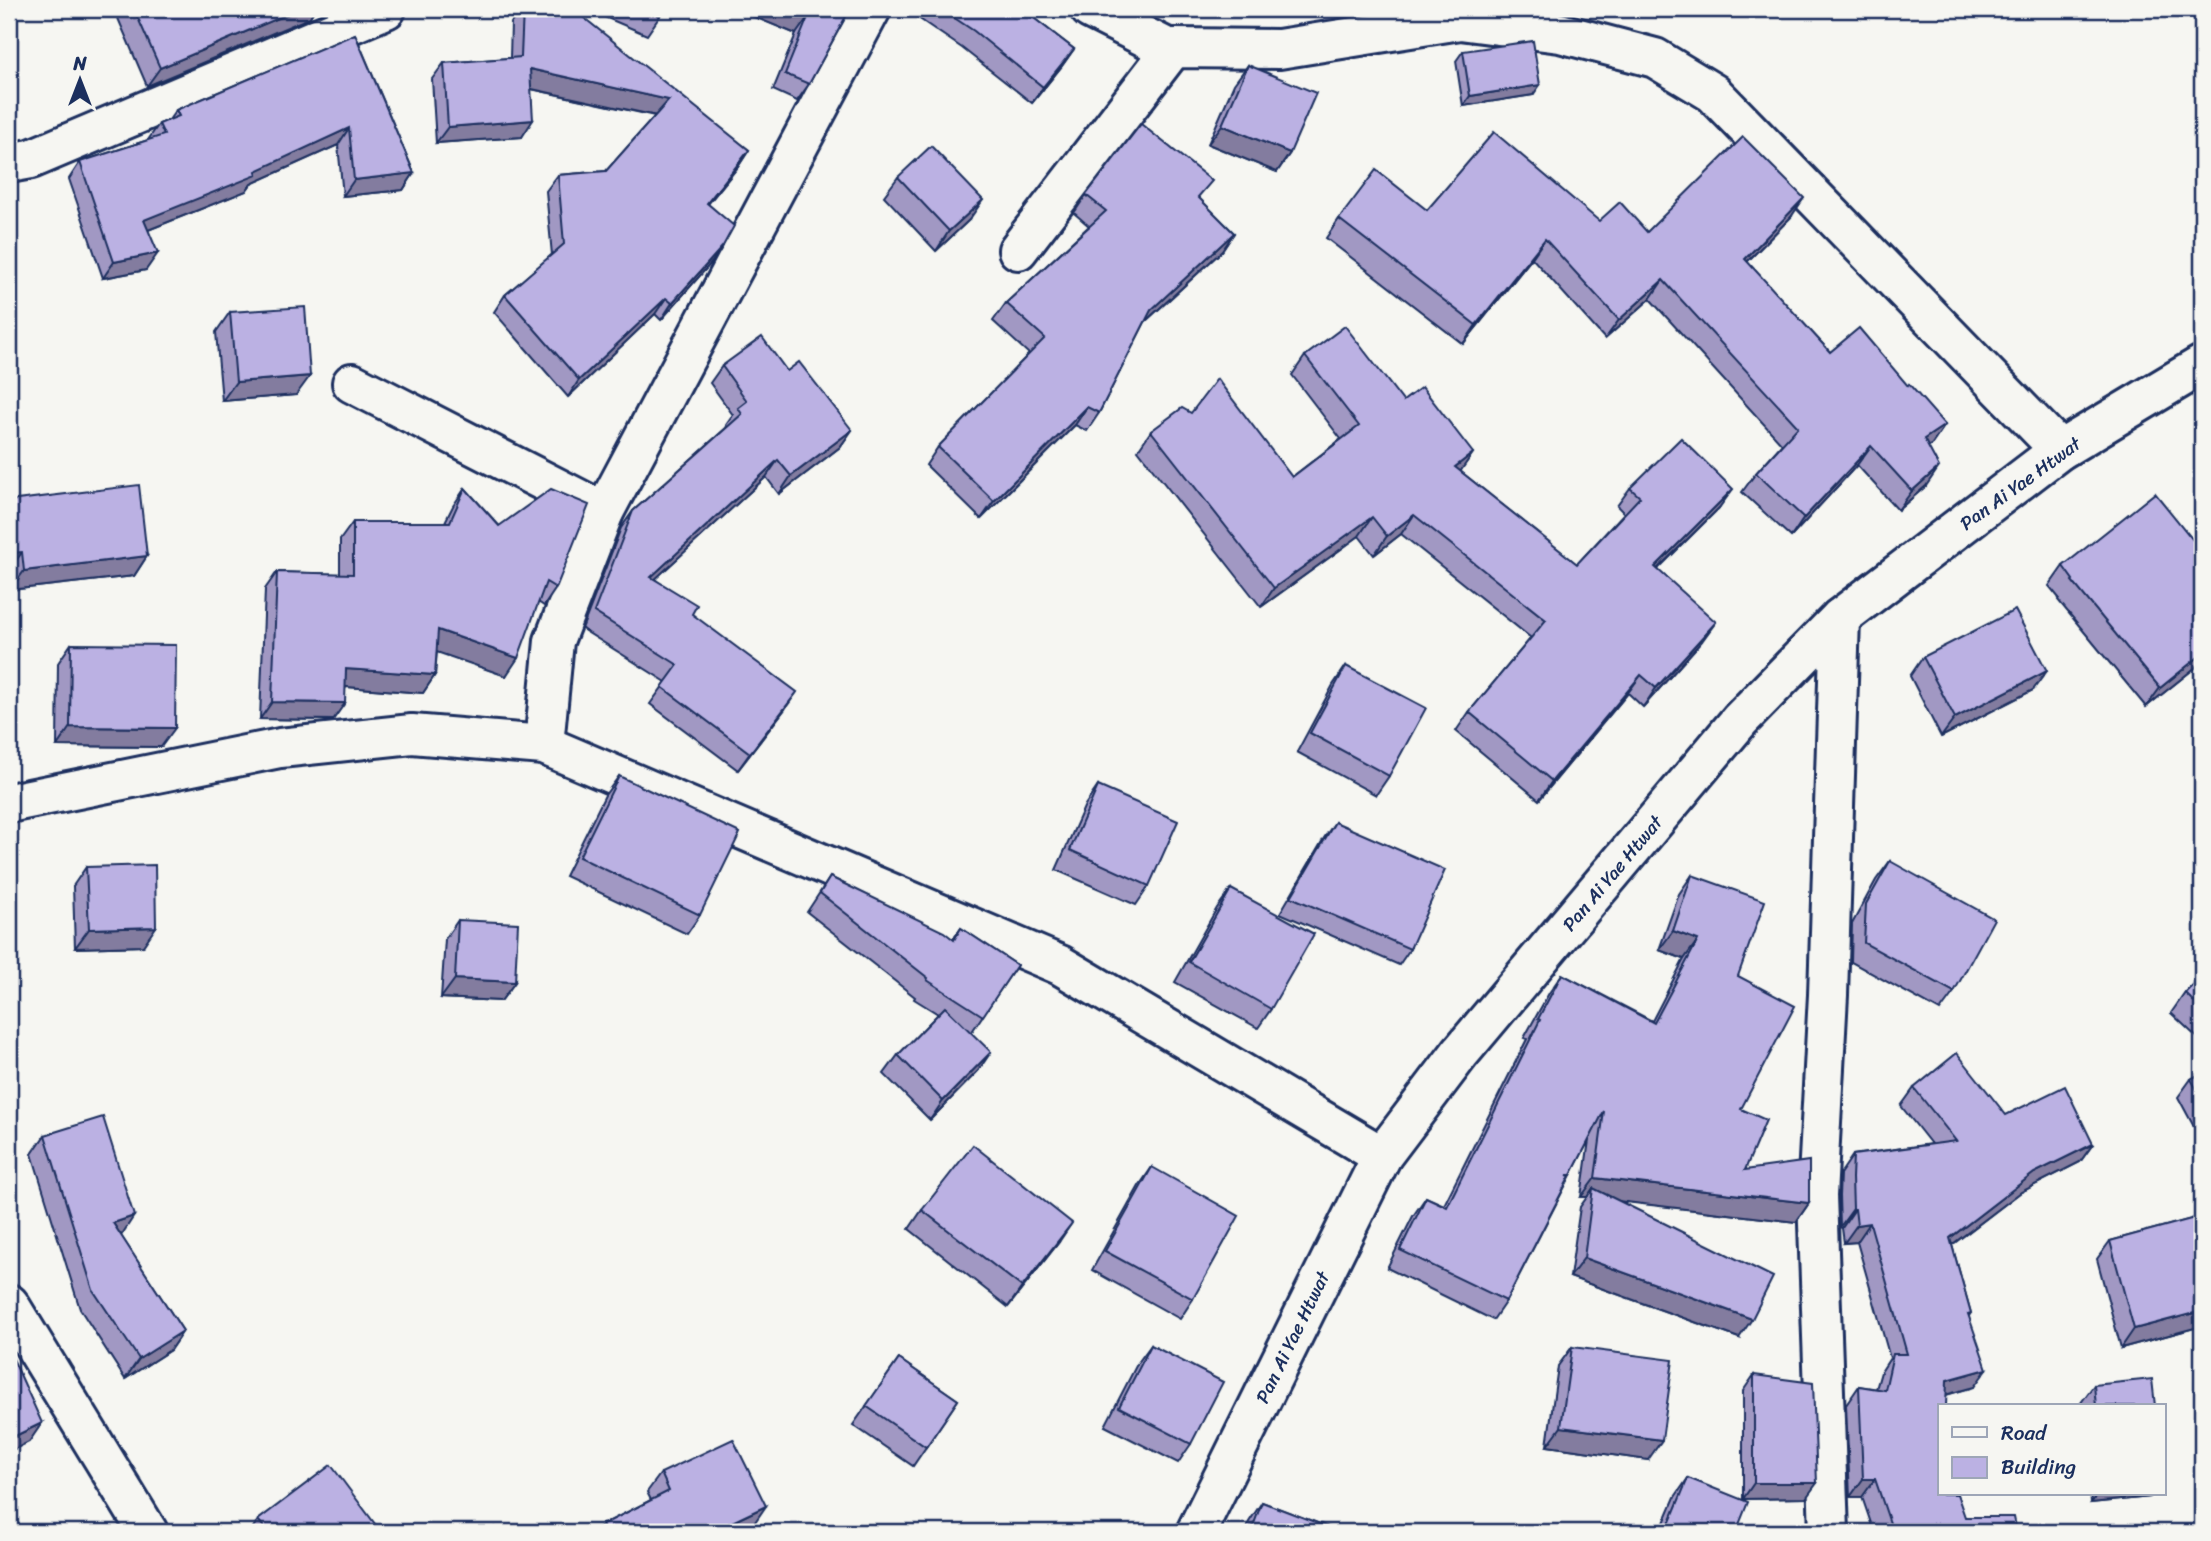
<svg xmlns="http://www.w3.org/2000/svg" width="2211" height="1541" viewBox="0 0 2211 1541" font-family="Sriracha,sans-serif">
  <rect width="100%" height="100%" fill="#f6f6f2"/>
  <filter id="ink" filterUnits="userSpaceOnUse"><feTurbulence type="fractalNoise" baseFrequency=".0143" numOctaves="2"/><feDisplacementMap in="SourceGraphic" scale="14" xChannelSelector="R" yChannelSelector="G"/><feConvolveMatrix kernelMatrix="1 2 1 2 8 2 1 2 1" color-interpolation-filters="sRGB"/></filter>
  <g filter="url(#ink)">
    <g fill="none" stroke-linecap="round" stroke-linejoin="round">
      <g stroke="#1b2f5e" stroke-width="44">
        <g id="minor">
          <path d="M 1090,9 L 1169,49 L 1173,48 L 1279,49 L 1460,20 L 1560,33 L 1655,58 L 1713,93 L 2060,450"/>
          <path d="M 9,163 L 31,159 L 386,9"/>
          <path d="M 1018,250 L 1173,48"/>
          <path d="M 352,383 L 604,512"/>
          <path d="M 544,745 L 554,641 L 604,512 L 871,9"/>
          <path d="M 9,803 L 280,748 L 412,734 L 544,745 L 1060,965 L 1382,1156"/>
          <path d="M 9,1304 L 148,1532"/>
          <path d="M 1196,1532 L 1382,1156 L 1460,1053 L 1740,720 L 1840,618 L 2060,450 L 2202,365"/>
          <path d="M 1829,1532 L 1817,1196 L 1828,995 L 1840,618"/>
        </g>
      </g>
      <use href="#minor" stroke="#f6f6f2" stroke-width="38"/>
    </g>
    <g fill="#a198c3" stroke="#1b2f5e" stroke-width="2">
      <path d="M 114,9 L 315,9 L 309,18 L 147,86 Z"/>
      <path d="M 521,9 L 563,9 L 749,150 L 738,167 L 708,204 L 723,246 L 712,262 L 661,320 L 655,314 L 568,397 L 494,312 L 505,295 L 552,255 L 546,191 L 558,175 L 606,171 L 655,116 L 531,89 L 522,137 L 436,143 L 432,79 L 444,63 L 510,58 L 511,23 Z"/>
      <path d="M 586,9 L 662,9 L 660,16 L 647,35 Z"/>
      <path d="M 735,9 L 850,9 L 809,84 L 797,101 L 773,90 L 796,34 Z"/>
      <path d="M 905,9 L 1022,9 L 1074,49 L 1062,66 L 1032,103 L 962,48 Z"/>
      <path d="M 355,34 L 414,173 L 403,190 L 343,196 L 338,145 L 251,184 L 246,191 L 148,230 L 146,270 L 103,278 L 69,179 L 80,162 L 148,140 L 159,124 L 169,120 L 176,110 Z"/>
      <path d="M 1463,51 L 1533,95 L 1463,106 L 1456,61 Z"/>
      <path d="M 1248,65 L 1290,153 L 1277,172 L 1208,144 L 1234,84 Z"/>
      <path d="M 898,177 L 969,220 L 936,251 L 884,196 Z"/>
      <path d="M 1086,195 L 1199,198 L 1234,233 L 1222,251 L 1145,322 L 1099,413 L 1087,431 L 1075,425 L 981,519 L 926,465 L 938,447 L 1029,354 L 993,321 L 1006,303 L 1089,226 L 1074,213 Z"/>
      <path d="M 1427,210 L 1599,221 L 1647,232 L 1791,217 L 1747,262 L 1830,352 L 1908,386 L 1945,425 L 1932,444 L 1928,446 L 1926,486 L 1898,510 L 1857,465 L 1791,537 L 1742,492 L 1756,473 L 1782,444 L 1650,299 L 1605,339 L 1532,258 L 1463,344 L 1326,238 L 1339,219 Z"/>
      <path d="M 230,312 L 296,395 L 222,401 L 216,332 Z"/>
      <path d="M 1305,356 L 1403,401 L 1473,453 L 1460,471 L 1577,564 L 1624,513 L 1617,506 L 1630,488 L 1719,508 L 1658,569 L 1702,641 L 1643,707 L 1628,693 L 1539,800 L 1456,731 L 1469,712 L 1531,638 L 1401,534 L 1374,555 L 1359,536 L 1261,607 L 1138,450 L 1151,431 L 1191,413 L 1292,477 L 1341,439 L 1292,375 Z"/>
      <path d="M 722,366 L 787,371 L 852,430 L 840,447 L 779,494 L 766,477 L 655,579 L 692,614 L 785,709 L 738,770 L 650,704 L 666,682 L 582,629 L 621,528 L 633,511 L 727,427 L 726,425 L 733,415 L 710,383 Z"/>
      <path d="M 465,488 L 556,588 L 544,606 L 538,602 L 506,676 L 437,651 L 435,675 L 423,693 L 346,687 L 333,720 L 260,719 L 265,589 L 277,572 L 340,574 L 340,540 L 353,522 L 445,522 L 453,506 Z"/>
      <path d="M 9,501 L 147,556 L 134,576 L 10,590 L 9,576 Z"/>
      <path d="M 2202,551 L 2202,664 L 2201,663 L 2146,707 L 2058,600 L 2059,598 L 2049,586 L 2063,566 Z"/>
      <path d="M 71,644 L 161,747 L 57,746 L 58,663 Z"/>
      <path d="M 1923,657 L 2033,690 L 1941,737 L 1910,676 Z"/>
      <path d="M 1346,666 L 1389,776 L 1376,795 L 1297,752 L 1333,685 Z"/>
      <path d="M 619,776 L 700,915 L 687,934 L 565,876 L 605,795 Z"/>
      <path d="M 1098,786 L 1149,886 L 1136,905 L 1056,870 L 1085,805 Z"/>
      <path d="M 1335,822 L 1410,949 L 1399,965 L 1280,913 L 1324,838 Z"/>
      <path d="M 1890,861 L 1954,992 L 1940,1011 L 1851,962 L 1852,924 L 1876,880 Z"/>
      <path d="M 86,867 L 143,946 L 75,948 L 73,886 Z"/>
      <path d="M 1692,875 L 1738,976 L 1741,1109 L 1745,1170 L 1809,1203 L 1796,1222 L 1621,1201 L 1739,1338 L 1570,1277 L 1580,1207 L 1587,1197 L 1581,1197 L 1589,1140 L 1506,1301 L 1493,1320 L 1387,1268 L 1413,1216 L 1426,1197 L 1444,1205 L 1527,1039 L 1524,1038 L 1549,993 L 1562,974 L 1652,1021 L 1684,959 L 1659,950 L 1679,894 Z"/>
      <path d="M 830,877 L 953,939 L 961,928 L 1017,965 L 971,1033 L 978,1071 L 930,1120 L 884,1074 L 898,1055 L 938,1014 L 914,999 L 915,997 L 807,912 Z"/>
      <path d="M 1231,889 L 1271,1009 L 1258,1028 L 1175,982 L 1217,908 Z"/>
      <path d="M 458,920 L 515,982 L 501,1001 L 441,998 L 445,939 Z"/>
      <path d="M 2202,976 L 2202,1042 L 2171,1013 L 2185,993 Z"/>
      <path d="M 2202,1073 L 2202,1166 L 2194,1146 L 2200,1138 L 2178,1097 L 2191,1079 Z"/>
      <path d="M 1914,1088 L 2006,1115 L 2093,1144 L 2080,1162 L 2021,1192 L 1952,1245 L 1971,1313 L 1969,1316 L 1974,1387 L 1946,1395 L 1940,1494 L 1965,1517 L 2017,1532 L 1874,1532 L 1862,1497 L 1850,1497 L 1846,1405 L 1859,1386 L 1876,1389 L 1881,1372 L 1890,1358 L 1857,1242 L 1844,1243 L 1842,1228 L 1840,1227 L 1839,1196 L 1840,1174 L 1853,1155 L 1931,1144 L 1901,1106 Z"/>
      <path d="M 45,1135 L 121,1236 L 183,1331 L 170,1350 L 125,1379 L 80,1309 L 32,1154 Z"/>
      <path d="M 1152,1167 L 1193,1299 L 1180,1319 L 1092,1270 L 1139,1186 Z"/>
      <path d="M 922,1210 L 1059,1242 L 1008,1307 L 909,1229 Z"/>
      <path d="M 2202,1216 L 2202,1326 L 2121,1348 L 2097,1259 L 2110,1241 Z"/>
      <path d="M 1151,1345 L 1191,1444 L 1178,1463 L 1105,1426 L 1137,1364 Z"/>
      <path d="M 1572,1347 L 1648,1460 L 1547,1446 L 1558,1366 Z"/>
      <path d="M 899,1359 L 958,1400 L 913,1466 L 853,1425 Z"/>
      <path d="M 1754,1375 L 1806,1498 L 1743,1499 L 1743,1391 Z"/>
      <path d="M 2094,1385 L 2155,1406 L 2081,1406 L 2080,1404 Z"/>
      <path d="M 661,1473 L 753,1525 L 738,1532 L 597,1532 L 602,1525 L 651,1500 L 647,1492 Z"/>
      <path d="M 1688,1478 L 1736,1532 L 1660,1532 L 1675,1497 Z"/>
      <path d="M 2090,1494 L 2152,1494 L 2150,1497 L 2091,1503 Z"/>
      <path d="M 1262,1502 L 1341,1532 L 1245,1532 L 1249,1522 Z"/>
      <path d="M 258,1520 L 381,1532 L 250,1532 Z"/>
    </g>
    <g fill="#837c9f" stroke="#1b2f5e" stroke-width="2">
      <path d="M 300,9 L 315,9 L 309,18 L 147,86 L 160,68 Z"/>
      <path d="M 735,9 L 788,9 L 808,17 L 796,34 Z"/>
      <path d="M 1074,49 L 1062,66 L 1032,103 L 1043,87 Z"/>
      <path d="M 530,69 L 669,100 L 657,116 L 518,86 Z"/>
      <path d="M 1540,85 L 1533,95 L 1463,106 L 1470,96 Z"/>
      <path d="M 533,120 L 522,137 L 436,143 L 448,127 Z"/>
      <path d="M 1222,125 L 1290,153 L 1277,172 L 1208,144 Z"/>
      <path d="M 349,128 L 338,145 L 251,184 L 246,191 L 133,236 L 144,220 Z"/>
      <path d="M 749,150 L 738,167 L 695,219 L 707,203 Z"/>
      <path d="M 414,173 L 403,190 L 343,196 L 354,180 Z"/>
      <path d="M 1804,198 L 1791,217 L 1731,278 L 1745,259 Z"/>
      <path d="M 983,200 L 969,220 L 936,251 L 949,231 Z"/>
      <path d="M 1234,233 L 1222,251 L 1138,328 L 1151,310 Z"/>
      <path d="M 1545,239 L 1532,258 L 1463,344 L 1476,325 Z"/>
      <path d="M 723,246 L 712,262 L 661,320 L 672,303 Z"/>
      <path d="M 158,253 L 146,270 L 103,278 L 114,262 Z"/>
      <path d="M 1663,280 L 1650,299 L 1605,339 L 1619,320 Z"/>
      <path d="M 666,298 L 655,314 L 568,397 L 579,380 Z"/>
      <path d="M 310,376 L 296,395 L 222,401 L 236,382 Z"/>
      <path d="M 1087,407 L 1075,425 L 981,519 L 994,501 Z"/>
      <path d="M 1945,425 L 1932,444 L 1911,458 L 1924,439 Z"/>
      <path d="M 852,430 L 840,447 L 779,494 L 791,476 Z"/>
      <path d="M 1871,446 L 1857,465 L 1791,537 L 1804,518 Z"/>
      <path d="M 1473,453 L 1460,472 L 1455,467 Z"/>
      <path d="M 778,460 L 766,477 L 639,594 L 651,577 Z"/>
      <path d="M 1939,467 L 1926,486 L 1898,510 L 1912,491 Z"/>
      <path d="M 1733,489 L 1719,508 L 1641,585 L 1655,567 Z"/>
      <path d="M 1414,515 L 1401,534 L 1374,555 L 1387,536 Z"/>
      <path d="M 1372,517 L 1359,536 L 1261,607 L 1274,588 Z"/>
      <path d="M 22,552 L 9,571 L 9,553 Z"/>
      <path d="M 147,556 L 134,576 L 10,590 L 24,571 Z"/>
      <path d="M 1716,622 L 1702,641 L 1643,707 L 1656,688 Z"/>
      <path d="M 438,630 L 518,658 L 506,676 L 425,648 Z"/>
      <path d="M 2202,654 L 2202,661 L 2201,663 L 2146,707 L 2160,688 Z"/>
      <path d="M 346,669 L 435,675 L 423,693 L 334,686 Z"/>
      <path d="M 2047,671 L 2033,690 L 1941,737 L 1955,718 Z"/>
      <path d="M 1641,675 L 1628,693 L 1539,800 L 1552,781 Z"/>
      <path d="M 797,692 L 785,709 L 738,770 L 750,753 Z"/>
      <path d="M 272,702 L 345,703 L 333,720 L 260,719 Z"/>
      <path d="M 70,727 L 175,728 L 161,747 L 57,746 Z"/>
      <path d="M 156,927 L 143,946 L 75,948 L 89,929 Z"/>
      <path d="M 1673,931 L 1698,940 L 1684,959 L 1659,950 Z"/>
      <path d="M 455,979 L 515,982 L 501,1001 L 441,998 Z"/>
      <path d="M 991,1052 L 978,1071 L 930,1120 L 943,1101 Z"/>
      <path d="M 2093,1144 L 2080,1162 L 2021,1192 L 1937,1256 L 1950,1238 L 2034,1173 Z"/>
      <path d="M 1595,1178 L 1809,1203 L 1796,1222 L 1592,1198 L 1593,1188 L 1587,1197 L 1581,1197 Z"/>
      <path d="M 1853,1209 L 1855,1209 L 1842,1228 L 1840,1227 Z"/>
      <path d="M 134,1216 L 121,1236 L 113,1223 Z"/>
      <path d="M 1072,1223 L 1059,1242 L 1008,1307 L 1022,1287 Z"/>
      <path d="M 1870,1223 L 1857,1242 L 1844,1243 L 1857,1225 Z"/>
      <path d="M 1584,1258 L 1752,1319 L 1739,1338 L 1570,1277 Z"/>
      <path d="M 2202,1311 L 2202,1326 L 2121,1348 L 2134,1329 Z"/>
      <path d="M 183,1331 L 170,1350 L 125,1379 L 139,1359 Z"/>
      <path d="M 1987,1369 L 1974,1387 L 1934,1398 L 1947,1380 Z"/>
      <path d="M 42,1423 L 29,1442 L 9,1452 L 9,1439 Z"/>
      <path d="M 1561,1427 L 1662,1440 L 1648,1460 L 1547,1446 Z"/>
      <path d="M 1863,1479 L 1875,1479 L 1862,1497 L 1850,1497 Z"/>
      <path d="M 1754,1483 L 1817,1483 L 1806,1498 L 1743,1499 Z"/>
      <path d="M 2098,1494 L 2152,1494 L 2150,1497 L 2091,1503 Z"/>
      <path d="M 766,1506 L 753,1525 L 738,1532 L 711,1532 Z"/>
    </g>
    <g fill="#bbb1e3" stroke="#1b2f5e" stroke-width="2">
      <path d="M 134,9 L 300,9 L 160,68 Z"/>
      <path d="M 523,9 L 573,9 L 749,150 L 707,203 L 734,226 L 723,246 L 672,303 L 666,298 L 579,380 L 505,295 L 564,244 L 558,175 L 606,171 L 669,100 L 530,69 L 533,120 L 448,127 L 444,63 L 521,57 Z"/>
      <path d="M 643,9 L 662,9 L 660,16 Z"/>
      <path d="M 788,9 L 850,9 L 809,84 L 785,74 L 808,17 Z"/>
      <path d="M 941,9 L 1022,9 L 1074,49 L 1043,87 L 974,31 Z"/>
      <path d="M 355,34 L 414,173 L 354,180 L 349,128 L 256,171 L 257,175 L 144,220 L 158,253 L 114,262 L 80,162 L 164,135 L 159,124 L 179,116 L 176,110 Z"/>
      <path d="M 1533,41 L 1540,85 L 1470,96 L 1463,51 Z"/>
      <path d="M 1248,65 L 1316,93 L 1290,153 L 1222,125 Z"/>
      <path d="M 1141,124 L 1212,181 L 1198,197 L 1234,233 L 1151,310 L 1099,413 L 1087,407 L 994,501 L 938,447 L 1045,338 L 1006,303 L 1106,211 L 1086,195 Z"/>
      <path d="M 1494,132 L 1599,221 L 1620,202 L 1647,232 L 1743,137 L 1804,198 L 1745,259 L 1830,352 L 1859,328 L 1908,386 L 1909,384 L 1945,425 L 1924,439 L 1939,467 L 1912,491 L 1871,446 L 1804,518 L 1756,473 L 1798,427 L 1663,280 L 1619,320 L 1545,239 L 1476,325 L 1339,219 L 1376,170 L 1427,210 Z"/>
      <path d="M 931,146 L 983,200 L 949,231 L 898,177 Z"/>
      <path d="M 305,307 L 310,376 L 236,382 L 230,312 Z"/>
      <path d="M 1345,326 L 1403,401 L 1422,387 L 1473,453 L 1455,467 L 1577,564 L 1640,497 L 1630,488 L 1681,438 L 1733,489 L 1655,567 L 1716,622 L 1656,688 L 1641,675 L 1552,781 L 1469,712 L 1546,620 L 1414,515 L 1387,536 L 1372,517 L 1274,588 L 1151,431 L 1182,408 L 1191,413 L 1217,379 L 1292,477 L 1359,426 L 1305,356 Z"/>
      <path d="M 762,337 L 787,371 L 799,362 L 852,430 L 791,476 L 778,460 L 651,577 L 697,605 L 692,614 L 797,692 L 750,753 L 662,687 L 678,665 L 594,612 L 633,511 L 742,414 L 738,408 L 747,401 L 722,366 Z"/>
      <path d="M 139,485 L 147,556 L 24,571 L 22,552 L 9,553 L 9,501 Z"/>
      <path d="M 465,488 L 499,526 L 551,489 L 589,505 L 556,588 L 546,582 L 518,658 L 438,630 L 435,675 L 346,669 L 345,703 L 272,702 L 277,572 L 353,574 L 353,522 L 450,522 Z"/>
      <path d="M 2155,493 L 2202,551 L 2202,654 L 2160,688 L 2072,581 L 2073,580 L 2063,566 Z"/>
      <path d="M 2015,610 L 2047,671 L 1955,718 L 1923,657 Z"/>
      <path d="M 71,644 L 176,645 L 175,728 L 70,727 Z"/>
      <path d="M 1346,666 L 1426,708 L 1389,776 L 1310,733 Z"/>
      <path d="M 619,776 L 740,833 L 700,915 L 579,857 Z"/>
      <path d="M 1098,786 L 1178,821 L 1149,886 L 1070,850 Z"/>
      <path d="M 1335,822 L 1445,870 L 1410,949 L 1291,897 Z"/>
      <path d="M 1890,861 L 1994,919 L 1954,992 L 1864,943 L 1866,904 Z"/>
      <path d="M 155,865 L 156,927 L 89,929 L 86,867 Z"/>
      <path d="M 1692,875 L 1765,901 L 1738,976 L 1795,1006 L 1741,1109 L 1766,1120 L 1745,1170 L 1809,1161 L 1809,1203 L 1595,1178 L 1604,1111 L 1571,1175 L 1567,1175 L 1570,1176 L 1506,1301 L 1400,1250 L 1426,1197 L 1447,1207 L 1540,1020 L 1538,1019 L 1562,974 L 1654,1023 L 1698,940 L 1673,931 Z"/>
      <path d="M 830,877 L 944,932 L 954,940 L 961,928 L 1017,965 L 983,1016 L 927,980 L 928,978 L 820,893 Z"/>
      <path d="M 1231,889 L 1314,934 L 1271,1009 L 1189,962 Z"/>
      <path d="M 458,920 L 518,923 L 515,982 L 455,979 Z"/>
      <path d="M 2202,976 L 2202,1010 L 2185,993 Z"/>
      <path d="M 945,1007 L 991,1052 L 943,1101 L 898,1055 Z"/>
      <path d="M 1957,1053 L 2006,1115 L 2065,1086 L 2093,1144 L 2034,1173 L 1950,1238 L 1971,1313 L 1968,1314 L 1987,1369 L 1947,1380 L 1946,1406 L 1940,1406 L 1940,1494 L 1957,1494 L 1965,1517 L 2014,1517 L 2017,1532 L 1893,1532 L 1875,1479 L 1863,1479 L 1859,1386 L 1885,1390 L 1893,1354 L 1907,1354 L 1870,1223 L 1857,1225 L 1855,1209 L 1853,1209 L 1852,1178 L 1853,1155 L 1956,1141 L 1914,1088 Z"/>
      <path d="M 2202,1073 L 2202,1099 L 2191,1079 Z"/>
      <path d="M 103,1117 L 134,1216 L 113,1223 L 183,1331 L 139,1359 L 93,1290 L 45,1135 Z"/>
      <path d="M 973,1145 L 1072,1223 L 1022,1287 L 922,1210 Z"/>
      <path d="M 1152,1167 L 1239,1216 L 1193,1299 L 1105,1251 Z"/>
      <path d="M 1593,1188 L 1773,1277 L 1752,1319 L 1584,1258 Z"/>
      <path d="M 2202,1216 L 2202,1311 L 2134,1329 L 2110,1241 Z"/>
      <path d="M 1151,1345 L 1223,1382 L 1191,1444 L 1119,1407 Z"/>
      <path d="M 1572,1347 L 1673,1360 L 1662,1440 L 1561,1427 Z"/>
      <path d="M 9,1350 L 42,1423 L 9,1439 Z"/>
      <path d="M 899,1359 L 958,1400 L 926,1447 L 866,1406 Z"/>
      <path d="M 1754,1375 L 1813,1383 L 1817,1483 L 1754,1483 Z"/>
      <path d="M 2152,1379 L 2155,1406 L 2096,1406 L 2094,1385 Z"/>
      <path d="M 733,1439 L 766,1506 L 711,1532 L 606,1532 L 602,1525 L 669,1491 L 661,1473 Z"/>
      <path d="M 331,1465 L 381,1532 L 268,1532 L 258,1520 Z"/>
      <path d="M 1688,1478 L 1748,1502 L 1736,1532 L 1675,1532 L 1667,1529 Z"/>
      <path d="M 1262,1502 L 1341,1532 L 1251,1532 Z"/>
      <path d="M 495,1527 L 498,1532 L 486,1532 Z"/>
    </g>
  </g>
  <g text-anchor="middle" stroke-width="7" stroke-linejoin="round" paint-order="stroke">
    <g font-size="19" fill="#1b2f5e" stroke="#f6f6f2">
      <text transform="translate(2020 483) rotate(-36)" y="7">Pan Ai Yae Htwat</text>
      <text transform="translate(1612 873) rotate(-50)" y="7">Pan Ai Yae Htwat</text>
      <text transform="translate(1292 1337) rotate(-64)" y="7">Pan Ai Yae Htwat</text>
    </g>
  </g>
  <rect width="2211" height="1541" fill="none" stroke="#f6f6f2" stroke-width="35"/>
  <rect x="18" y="18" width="2176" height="1506" fill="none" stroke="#1b2f5e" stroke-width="2.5" filter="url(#ink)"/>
  <rect x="1938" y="1404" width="228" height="91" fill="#f6f6f2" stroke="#9ea6b7" stroke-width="2"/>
  <rect x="1952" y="1427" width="35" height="10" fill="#f6f6f2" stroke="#9ea6b7" stroke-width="2"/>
  <text x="2001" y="1440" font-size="21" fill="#1b2f5e">Road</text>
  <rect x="1952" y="1457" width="35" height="21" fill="#bbb1e3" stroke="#9ea6b7" stroke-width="2"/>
  <text x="2001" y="1474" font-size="21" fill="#1b2f5e">Building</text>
  <g transform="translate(80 80)" stroke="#f6f6f2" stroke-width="5" paint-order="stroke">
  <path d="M0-5L12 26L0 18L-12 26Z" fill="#1b2f5e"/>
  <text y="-10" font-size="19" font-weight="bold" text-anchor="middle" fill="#1b2f5e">N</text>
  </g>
</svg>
